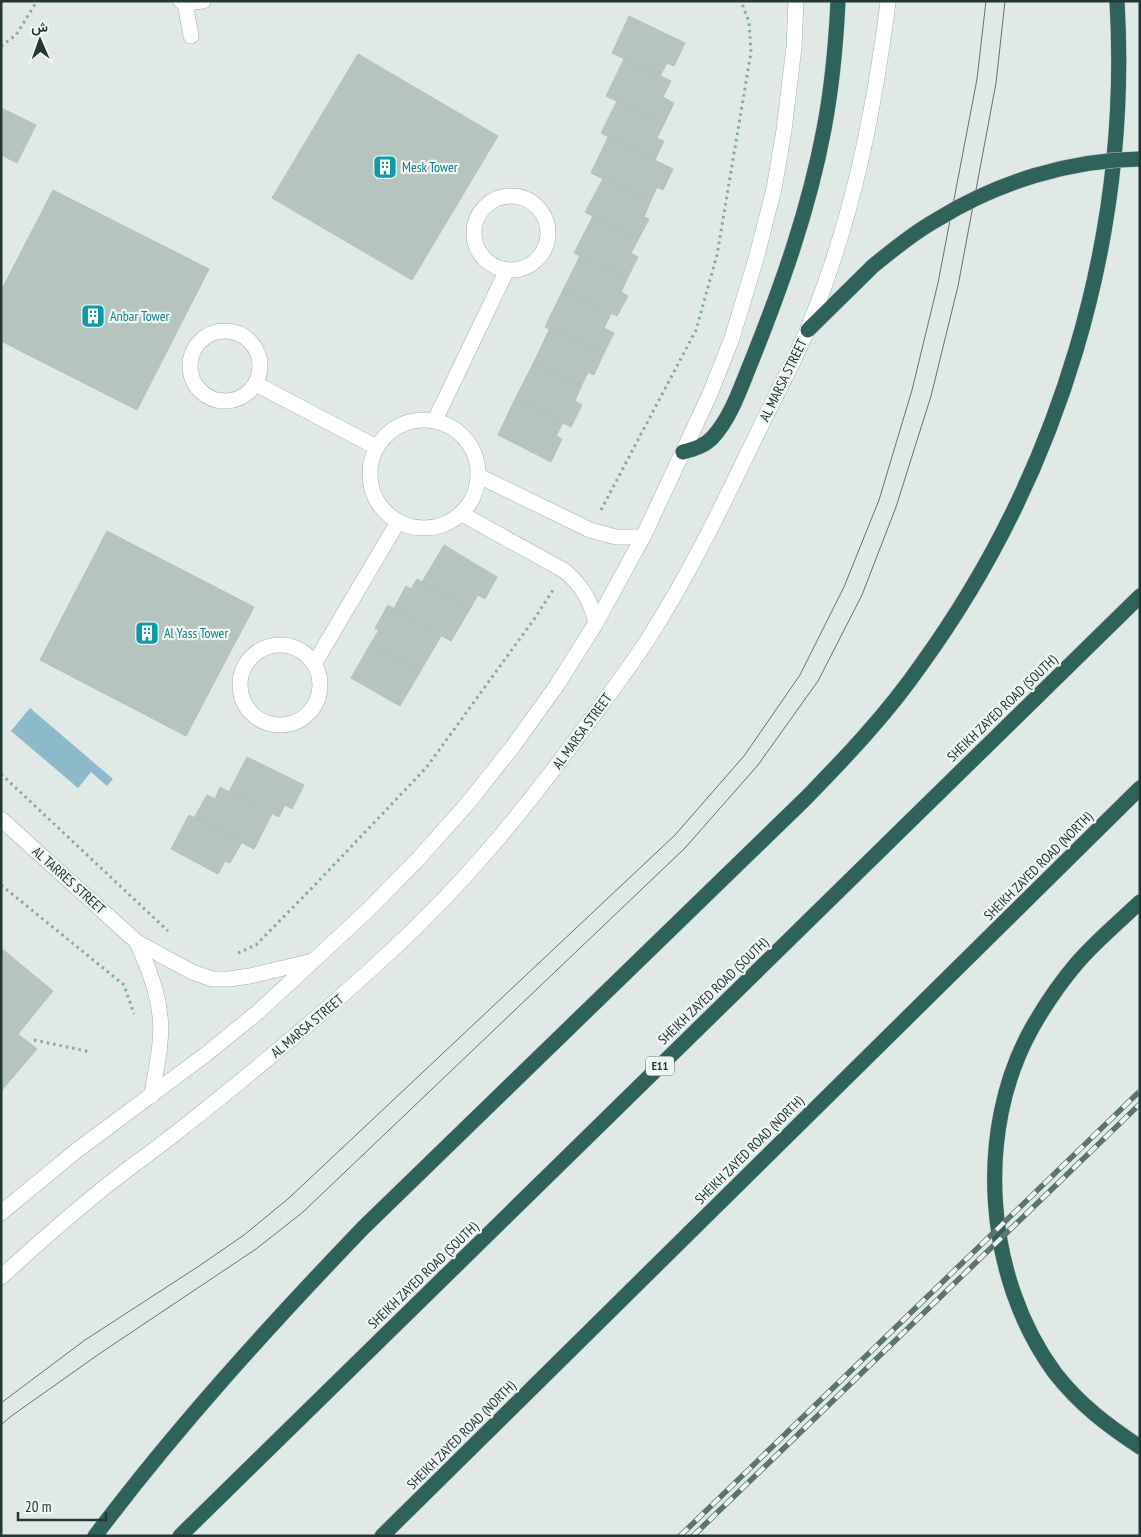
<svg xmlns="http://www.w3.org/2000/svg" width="1141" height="1537" viewBox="0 0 1141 1537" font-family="'PT Sans Narrow',Vazirmatn,sans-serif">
  <rect width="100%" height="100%" fill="#e0e9e6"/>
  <path fill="#8cbaca" d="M 30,708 L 113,779 L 107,786 L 91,772 L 78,788 L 11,731 Z"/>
  <g fill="#b5c4bf" stroke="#b3c2bd">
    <path d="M 629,16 L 685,43 L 674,66 L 667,63 L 660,76 L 612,53 Z"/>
    <path d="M 358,54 L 498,136 L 412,280 L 272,198 Z"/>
    <path d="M 624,59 L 671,81 L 663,97 L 674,103 L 664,124 L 606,96 Z"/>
    <path d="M 617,101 L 664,124 L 657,138 L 664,141 L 655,160 L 601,133 Z"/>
    <path d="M 1,108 L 36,125 L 17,163 L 1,155 Z"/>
    <path d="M 608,137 L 673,169 L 663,190 L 657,187 L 650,202 L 591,173 Z"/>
    <path d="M 603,179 L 650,202 L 644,217 L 649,219 L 638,240 L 585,212 Z"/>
    <path d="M 53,190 L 209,269 L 137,410 L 1,341 L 1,291 Z"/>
    <path d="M 593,216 L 638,240 L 631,253 L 638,257 L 627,279 L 574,253 Z"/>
    <path d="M 580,256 L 627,279 L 621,292 L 628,296 L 617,316 L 563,290 Z"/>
    <path d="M 563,290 L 611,314 L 604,328 L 614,333 L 603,355 L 545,327 Z"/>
    <path d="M 550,328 L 603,355 L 594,375 L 588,372 L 581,387 L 533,364 Z"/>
    <path d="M 533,364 L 581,387 L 575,401 L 582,405 L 571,427 L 515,399 Z"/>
    <path d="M 515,399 L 563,423 L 556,436 L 562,439 L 551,462 L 498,435 Z"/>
    <path d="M 107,531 L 254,607 L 186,736 L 40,660 Z"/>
    <path d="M 444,545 L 497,577 L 485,599 L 478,595 L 470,609 L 422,582 Z"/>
    <path d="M 417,579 L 470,609 L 451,641 L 394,608 L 406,586 L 411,589 Z"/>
    <path d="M 388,605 L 441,636 L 420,672 L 371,643 L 379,630 L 375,628 Z"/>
    <path d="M 371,643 L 420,672 L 400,706 L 351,678 Z"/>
    <path d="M 247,757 L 304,785 L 292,809 L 285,805 L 279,817 L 229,792 Z"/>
    <path d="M 220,787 L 272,814 L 254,849 L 194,818 L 207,795 L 215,799 Z"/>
    <path d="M 189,815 L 242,842 L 230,863 L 225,861 L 218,874 L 171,849 Z"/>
    <path d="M 1,948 L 53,991 L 18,1034 L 37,1049 L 1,1091 Z"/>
  </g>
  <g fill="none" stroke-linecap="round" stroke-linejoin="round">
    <g stroke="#a3b0ad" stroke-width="16">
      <g id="lane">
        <path d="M 185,3 L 191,36"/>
        <circle cx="511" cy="233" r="37"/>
        <circle cx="225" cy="366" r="35"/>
        <path d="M 256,384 L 376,447"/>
        <circle cx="424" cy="474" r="54"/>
        <path d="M 435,420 L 507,270"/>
        <path d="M 479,476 L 590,530 L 616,537 L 643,537"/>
        <path d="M 462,514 L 565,571 C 582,586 591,601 596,623"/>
        <circle cx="280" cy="685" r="40"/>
        <path d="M 314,664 L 398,522"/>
      </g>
    </g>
    <g stroke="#a3b0ad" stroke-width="16">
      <g id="street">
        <path d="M 181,1 L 185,3 L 203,1"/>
        <path d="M 1,819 L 137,942 L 192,972 L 212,979 L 229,979 L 250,976 L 313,961"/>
        <path d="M 137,942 C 151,974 164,1006 160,1042 C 159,1060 154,1078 152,1095"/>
      </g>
    </g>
    <g stroke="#a0b4af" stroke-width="16">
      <g id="secondary">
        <path d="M 1,1213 L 76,1151 L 205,1055 L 258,1012 L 367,911 L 419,858 L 468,803 L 514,745 L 557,685 L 596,623 L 643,537 L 710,394 L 732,338 L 756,259 L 774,189 L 784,130 L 794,47 L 796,1"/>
        <path d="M 1,1277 C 35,1246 69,1216 105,1187 C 130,1167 156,1149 181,1129 C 253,1072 323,1014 390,952 C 462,886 522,813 580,734 C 604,702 628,670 650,636 C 692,570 725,500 759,430 C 775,396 794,363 808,328 C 843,244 865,155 879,65 C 882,44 886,23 888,1"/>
      </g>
    </g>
    <g stroke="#bdc3c2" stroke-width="16">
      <g id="highway">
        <path d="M 808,330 L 873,266"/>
        <path d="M 683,452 C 694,449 705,446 713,437 C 732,416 741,386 752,360 C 782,285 809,209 824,129 C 832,87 836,44 838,1"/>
        <path d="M 1140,902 C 1119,922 1096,941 1077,963 C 1060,983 1045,1005 1032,1028 C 974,1131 985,1278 1055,1373 C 1079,1404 1108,1426 1140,1447"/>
        <path d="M 95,1536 C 177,1427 269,1326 363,1228 L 805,799 C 846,757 887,714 921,665 C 1059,474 1131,238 1117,1"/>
        <path d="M 180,1536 L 1140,596"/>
        <path d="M 382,1536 L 1140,788"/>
      </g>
    </g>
    <g stroke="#83aaa2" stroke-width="3" stroke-dasharray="2.5 4" stroke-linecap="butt">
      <path d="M 1,46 L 16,35 L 37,1"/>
      <path d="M 601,510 L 696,330 L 717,255 L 751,52 L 749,22 L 741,1"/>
      <path d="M 1,774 L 168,931"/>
      <path d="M 1,885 L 124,985 L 134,1014"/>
      <path d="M 238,953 L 256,945 L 309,891 L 426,768 L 535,618 L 553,590"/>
      <path d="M 34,1040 L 91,1052"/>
    </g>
    <use href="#lane" stroke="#fff" stroke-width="15"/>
    <use href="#street" stroke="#fff" stroke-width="15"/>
    <use href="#secondary" stroke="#fff" stroke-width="15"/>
    <use href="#highway" stroke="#30625c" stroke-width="15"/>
    <g stroke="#5c7470" stroke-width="1">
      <path d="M 1,1403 L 85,1340 L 199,1266 L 244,1235 L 289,1198 L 675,835 L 744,756 L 800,675 L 844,587 L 879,500 L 912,390 L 938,283 L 977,79 L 986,1"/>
      <path d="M 1,1425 L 10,1417 L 99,1354 L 256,1249 L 303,1212 L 685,848 L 758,765 L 818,681 L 862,595 L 896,507 L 931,396 L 958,286 L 996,83 L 1005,1"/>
    </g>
    <g stroke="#5c7470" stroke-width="5.5">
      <g id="rail">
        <path d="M 680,1536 L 1140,1091"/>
        <path d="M 693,1536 L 1140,1104"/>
      </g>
    </g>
    <use href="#rail" stroke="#f0f6f4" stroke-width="4" stroke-dasharray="11" stroke-linecap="butt"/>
    <g stroke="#bdc3c2" stroke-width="16" stroke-linecap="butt">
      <path id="highway-bridge" d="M 873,266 C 894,249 915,232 938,219 C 998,182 1069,160 1140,159"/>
    </g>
    <use href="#highway-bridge" stroke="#30625c" stroke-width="15"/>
  </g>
  <defs>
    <g id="building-square" transform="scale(1.25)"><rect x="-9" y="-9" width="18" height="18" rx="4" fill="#0f9aa8" stroke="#f0f6f4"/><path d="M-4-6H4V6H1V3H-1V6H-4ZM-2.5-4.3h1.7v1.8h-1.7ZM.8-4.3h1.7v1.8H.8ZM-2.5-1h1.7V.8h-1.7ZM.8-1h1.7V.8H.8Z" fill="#fff"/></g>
  </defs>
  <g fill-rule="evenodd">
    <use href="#building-square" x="385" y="167"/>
    <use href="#building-square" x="93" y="316"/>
    <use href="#building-square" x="147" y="633"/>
  </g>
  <g text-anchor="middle" stroke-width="4.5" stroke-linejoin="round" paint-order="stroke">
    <rect fill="#f0f6f4" stroke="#60716e" stroke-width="1" x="646" y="1056.5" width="28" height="19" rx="4"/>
    <g font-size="12" font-weight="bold" fill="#223834">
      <text x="660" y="1070">E11</text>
    </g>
    <g font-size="14" fill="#0d838f" stroke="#f0f6f4" text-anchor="start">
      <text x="402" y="172">Mesk Tower</text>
      <text x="110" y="321">Anbar Tower</text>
      <text x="164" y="638">Al Yass Tower</text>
    </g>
    <g font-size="14" fill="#223834" stroke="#f0f6f4">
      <text transform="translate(783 380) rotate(-64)" y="5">AL MARSA STREET</text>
      <text transform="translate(1002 708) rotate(-44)" y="5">SHEIKH ZAYED ROAD (SOUTH)</text>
      <text transform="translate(582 731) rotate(-54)" y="5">AL MARSA STREET</text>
      <text transform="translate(1038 866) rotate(-45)" y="5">SHEIKH ZAYED ROAD (NORTH)</text>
      <text transform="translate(69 880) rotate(42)" y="5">AL TARRES STREET</text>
      <text transform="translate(713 991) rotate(-44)" y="5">SHEIKH ZAYED ROAD (SOUTH)</text>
      <text transform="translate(307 1026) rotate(-40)" y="5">AL MARSA STREET</text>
      <text transform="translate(749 1150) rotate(-45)" y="5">SHEIKH ZAYED ROAD (NORTH)</text>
      <text transform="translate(423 1275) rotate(-44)" y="5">SHEIKH ZAYED ROAD (SOUTH)</text>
      <text transform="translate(461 1435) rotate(-45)" y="5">SHEIKH ZAYED ROAD (NORTH)</text>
    </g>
  </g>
  <rect width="1141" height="1537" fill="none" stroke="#223834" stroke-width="5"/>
  <g transform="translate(40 40) rotate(358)" stroke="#f0f6f4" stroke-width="4" paint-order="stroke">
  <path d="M0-4L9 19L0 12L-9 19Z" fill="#223834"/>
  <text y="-8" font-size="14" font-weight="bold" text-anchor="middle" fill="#223834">ش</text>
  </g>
  <path d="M18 1512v8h88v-8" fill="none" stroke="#223834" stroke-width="2.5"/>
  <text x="25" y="1512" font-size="15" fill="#223834" stroke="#f0f6f4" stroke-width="4" paint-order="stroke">20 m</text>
</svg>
